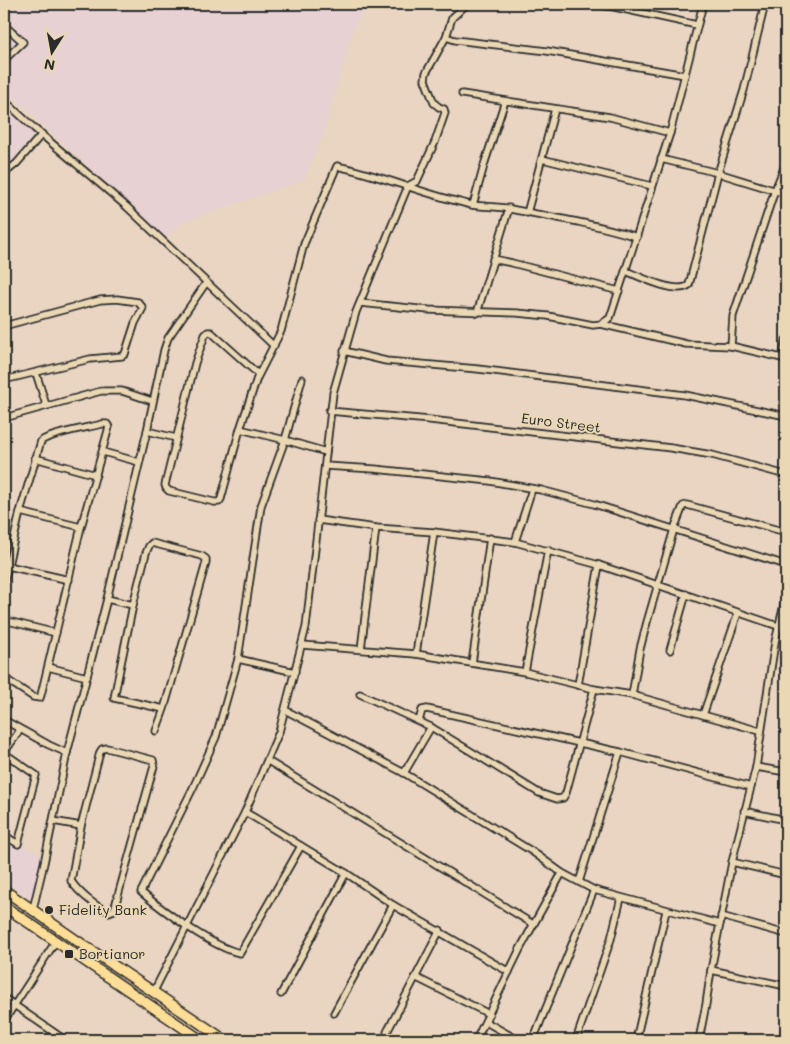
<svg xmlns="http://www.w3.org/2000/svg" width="790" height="1044" viewBox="0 0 790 1044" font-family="Mali,sans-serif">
  <rect width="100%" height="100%" fill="#e9d5c2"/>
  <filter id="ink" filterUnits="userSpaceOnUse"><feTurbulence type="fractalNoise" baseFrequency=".02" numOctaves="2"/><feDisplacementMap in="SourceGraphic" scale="10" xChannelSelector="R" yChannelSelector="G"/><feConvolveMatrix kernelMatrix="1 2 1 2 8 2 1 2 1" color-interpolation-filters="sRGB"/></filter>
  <g filter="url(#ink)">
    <g fill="#e7d1d2">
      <path d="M 4,4 L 369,4 L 355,23 L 321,139 L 303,180 L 180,223 L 166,238 L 4,89 Z"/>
      <path d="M 4,104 L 33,130 L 34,133 L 33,137 L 17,155 L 4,168 Z"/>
      <path d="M 4,841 L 11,847 L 19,848 L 23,845 L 42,856 L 31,899 L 4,882 Z"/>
    </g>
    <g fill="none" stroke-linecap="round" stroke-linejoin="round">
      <g stroke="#2b2b2b" stroke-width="9">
        <g id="minor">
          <path d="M 467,4 L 452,18 L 446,37 L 455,40 L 547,51 L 685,75"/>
          <path d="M 591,4 L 614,7 L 697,25"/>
          <path d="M 4,25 L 23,42 L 4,60"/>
          <path d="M 462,94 L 610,117 L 670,133"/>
          <path d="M 4,100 L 35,129 L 126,206 L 274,346"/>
          <path d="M 542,159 L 652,186"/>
          <path d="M 661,159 L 718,173 L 786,194"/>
          <path d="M 4,174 L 17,163 L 42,134"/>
          <path d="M 473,205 L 485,162 L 505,101"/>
          <path d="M 527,213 L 555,109"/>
          <path d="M 493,259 L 512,263 L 619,291"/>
          <path d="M 626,271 C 640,277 677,295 689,285 L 718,173 L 744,90 L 765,4"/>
          <path d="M 360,303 L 429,310 L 517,313 L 548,316 L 593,325 L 601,324 L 610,318 L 670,133 L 703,4"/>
          <path d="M 477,313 L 509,208"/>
          <path d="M 601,324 L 686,344 L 731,346 L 786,359"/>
          <path d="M 4,326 L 100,300 L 117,299 L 138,302 L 143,308 L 135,323 L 125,354 L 122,356 L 90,359 L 4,380"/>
          <path d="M 731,346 L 733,316 L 775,190 L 786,163"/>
          <path d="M 344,351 L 386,361 L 478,369 L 685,395 L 786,416"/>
          <path d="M 783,357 L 786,340"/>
          <path d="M 36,373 L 46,405"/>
          <path d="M 258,374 L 211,332 L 208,332 L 205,335 L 195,363 L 165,485 L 166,488 L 169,491 L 214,502 L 219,502 L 221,499 L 240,429 L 257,378 L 281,331 L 304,244 L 337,166 C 383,176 426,195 472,205 C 485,207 498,206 510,209 C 553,217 595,224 637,237"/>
          <path d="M 329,411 L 430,420 L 671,448 L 712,455 L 786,475"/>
          <path d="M 4,418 L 101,391 L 122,391 L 152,401"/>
          <path d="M 240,429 L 285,440 L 326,452"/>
          <path d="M 147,431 L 176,438"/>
          <path d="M 103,452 L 139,462"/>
          <path d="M 35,458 L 96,475"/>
          <path d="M 325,466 L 375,469 L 490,481 L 541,490 L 594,504 L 786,565"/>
          <path d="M 20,512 L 81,527"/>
          <path d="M 318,520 L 376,528 L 434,532 L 515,542 L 599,565 L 778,626"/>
          <path d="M 515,542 L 532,489"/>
          <path d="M 8,566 L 69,580"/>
          <path d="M 4,583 L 20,512 L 41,441 C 53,433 87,428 102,424 L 107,424 L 109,427 L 81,527 L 41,695 L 40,698 L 33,697 L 4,678"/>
          <path d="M 107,599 L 133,605"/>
          <path d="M 4,620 L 56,633"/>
          <path d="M 302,645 L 416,654 L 525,672 L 594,689 L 632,695 L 760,731"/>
          <path d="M 361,649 L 376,528"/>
          <path d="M 670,650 L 686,594"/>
          <path d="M 416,654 L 434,532"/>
          <path d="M 238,659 L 295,672"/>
          <path d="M 472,663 L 490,538"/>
          <path d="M 48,667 L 87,677"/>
          <path d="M 525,672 L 548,550"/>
          <path d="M 578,685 L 599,565"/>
          <path d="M 360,694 L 431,727 L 539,793 L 557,799 L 563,798 L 566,793 L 594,689"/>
          <path d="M 632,695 L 640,649 L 647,622 L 674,529 L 683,506 L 687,505 L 786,532"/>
          <path d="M 285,710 L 404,773 L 533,852 L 562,873 L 594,890 L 720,924"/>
          <path d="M 703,715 L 738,613"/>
          <path d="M 4,720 L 49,745 L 67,753"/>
          <path d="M 419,721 L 422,710 L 427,709 L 620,752 L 751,787"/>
          <path d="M 156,731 L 164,709 L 206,563 L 206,559 L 202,556 L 152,543 L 149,546 L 146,553 L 133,605 L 114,698 L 164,709"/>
          <path d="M 107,748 L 153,760 L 154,766 L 114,910 L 109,912 C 96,907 79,893 71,881 L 81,826 L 100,752 L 102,749 Z"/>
          <path d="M 4,753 L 36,775 L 18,844 L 4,835"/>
          <path d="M 4,753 L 20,730"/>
          <path d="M 268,761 L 533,924"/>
          <path d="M 756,767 L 786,772"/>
          <path d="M 404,773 L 431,727"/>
          <path d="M 744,811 L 786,820"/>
          <path d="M 245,812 L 346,873 L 393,905 L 509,972"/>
          <path d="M 53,821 L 81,826"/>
          <path d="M 301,846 L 240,953 C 214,948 162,910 141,892 L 193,788 L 216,737 L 238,659 L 261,506 L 285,440 L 302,379"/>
          <path d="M 732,862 L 786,875"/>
          <path d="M 579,882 L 620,752"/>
          <path d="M 33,909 L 44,863 L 67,753 L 107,599 L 147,431 L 164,350 L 168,338 L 206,283"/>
          <path d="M 721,916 L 786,934"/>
          <path d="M 711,970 L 786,986"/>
          <path d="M 417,978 L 489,1014"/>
          <path d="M 153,993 L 245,812 L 279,732 L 306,627 L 333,393 L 356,312 L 408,186 L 417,181 L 435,142 L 445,113 L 444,109 L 439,107 L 434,103 L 425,80 L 426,73 L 446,37"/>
          <path d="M 281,994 L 346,873"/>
          <path d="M 4,998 L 65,1040"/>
          <path d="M 334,1013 L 393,905"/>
          <path d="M 4,1021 L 56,941"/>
          <path d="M 486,1022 L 518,1040"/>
          <path d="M 387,1032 L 440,930"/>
          <path d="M 476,1040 L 520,949 L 562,873"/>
          <path d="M 533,1040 L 594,890"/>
          <path d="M 576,1040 L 611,939 L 621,898"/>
          <path d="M 636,1040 L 666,911"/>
          <path d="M 699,1040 L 706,1004 L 711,970 L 732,862 L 756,767 L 775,642 L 786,596"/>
          <path d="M 782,1040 L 786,1027"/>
        </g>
      </g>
      <g stroke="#2b2b2b" stroke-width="12">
        <g id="trunk">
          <path d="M 4,890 L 76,940 L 225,1040"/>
          <path d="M 4,906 L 201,1040"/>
        </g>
      </g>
      <use href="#minor" stroke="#ead8b5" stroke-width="5.5"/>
      <use href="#trunk" stroke="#fdde96" stroke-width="9"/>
    </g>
  </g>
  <g fill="#2b2b2b" stroke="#ead8b5" stroke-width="2">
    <circle cx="49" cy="910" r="5"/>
    <rect x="64" y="949" width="10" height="10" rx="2.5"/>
  </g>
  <g text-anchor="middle" stroke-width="4" stroke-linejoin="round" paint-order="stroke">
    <g font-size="14" fill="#2b2b2b" stroke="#ead8b5">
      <text transform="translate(561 423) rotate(7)" y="5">Euro Street</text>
    </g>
    <g font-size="14" fill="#2b2b2b" stroke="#ead8b5" text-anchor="start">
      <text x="59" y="915">Fidelity Bank</text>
      <text x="79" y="959">Bortianor</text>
    </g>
  </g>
  <rect width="790" height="1044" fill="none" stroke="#ead8b5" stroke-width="20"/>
  <rect x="10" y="10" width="770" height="1024" fill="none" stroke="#2b2b2b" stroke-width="2" filter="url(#ink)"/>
  <g transform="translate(52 52) rotate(191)" stroke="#ead8b5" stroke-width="4" paint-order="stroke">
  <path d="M0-4L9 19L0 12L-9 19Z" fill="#2b2b2b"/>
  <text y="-8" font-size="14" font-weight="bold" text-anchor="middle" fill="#2b2b2b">N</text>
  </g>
</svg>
